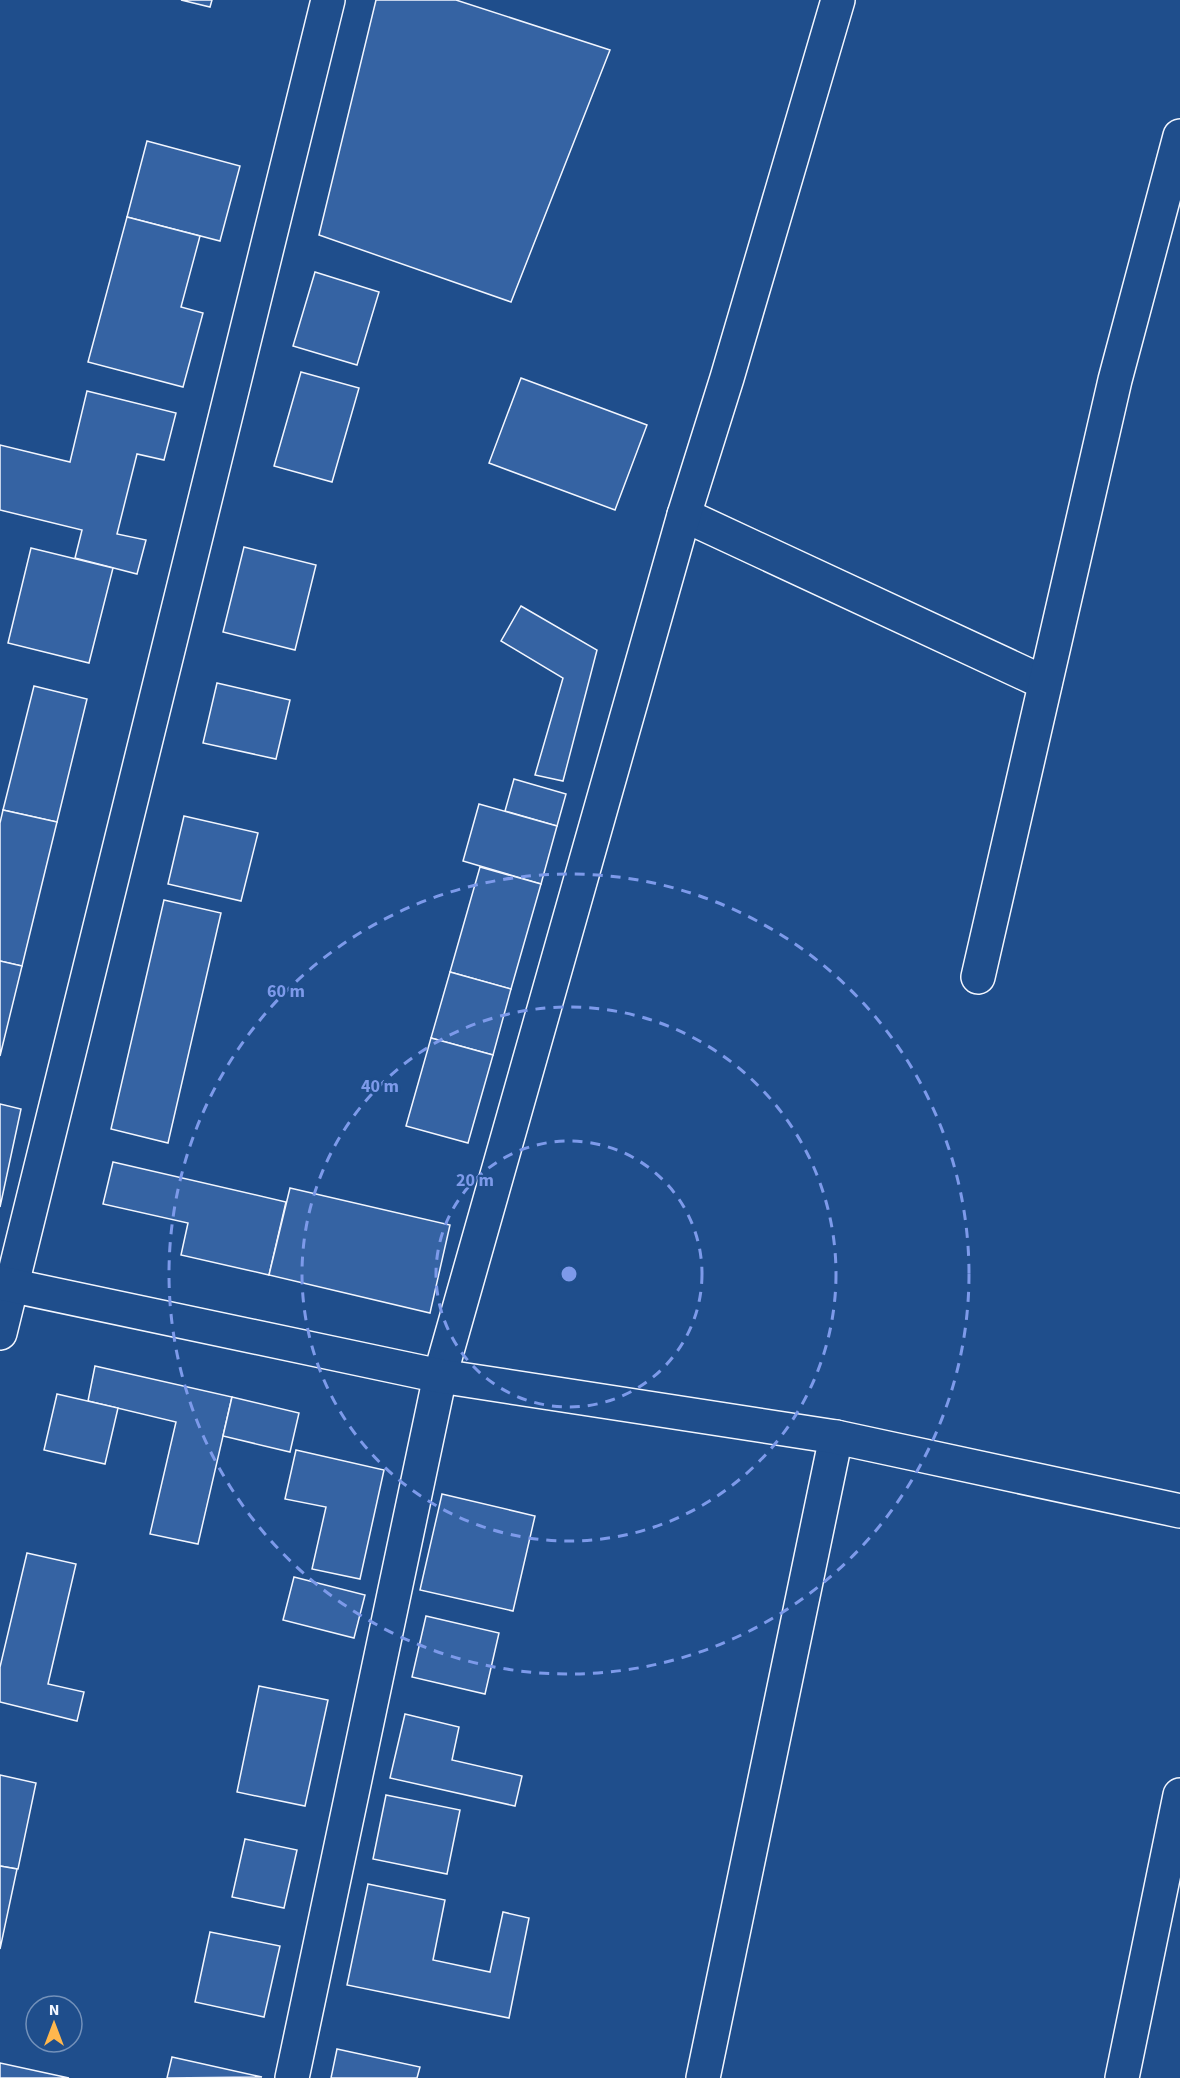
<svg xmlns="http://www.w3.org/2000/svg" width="1180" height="2078" viewBox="0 0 1180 2078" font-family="'Source Sans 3',sans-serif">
  <rect width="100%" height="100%" fill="#1f4e8c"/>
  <g fill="#3563a3" stroke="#f2f6ff" stroke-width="1.5">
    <path d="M 181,0 L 212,0 L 210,7 Z"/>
    <path d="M 376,0 L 456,0 L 610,50 L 511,302 L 319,235 Z"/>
    <path d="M 147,141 L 240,166 L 220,241 L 127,217 Z"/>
    <path d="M 127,217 L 200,236 L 181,307 L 203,313 L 183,387 L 88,362 Z"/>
    <path d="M 315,272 L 379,292 L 357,365 L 293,346 Z"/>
    <path d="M 301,372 L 359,388 L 332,482 L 274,466 Z"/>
    <path d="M 521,378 L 647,425 L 615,510 L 489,463 Z"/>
    <path d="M 87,391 L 176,413 L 164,460 L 137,454 L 117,534 L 146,540 L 137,574 L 75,558 L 82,530 L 0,510 L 0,445 L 70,462 Z"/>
    <path d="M 244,547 L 316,565 L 295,650 L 223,632 Z"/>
    <path d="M 31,548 L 113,568 L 89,663 L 8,643 Z"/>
    <path d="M 521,606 L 597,650 L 563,781 L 535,775 L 563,678 L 501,641 Z"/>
    <path d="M 217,683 L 290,700 L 276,759 L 203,743 Z"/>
    <path d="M 34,686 L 87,699 L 57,822 L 3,810 Z"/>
    <path d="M 514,779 L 566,794 L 557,826 L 505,811 Z"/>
    <path d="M 479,804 L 557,826 L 541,884 L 463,861 Z"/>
    <path d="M 3,810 L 57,822 L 22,966 L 0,961 L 0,823 Z"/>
    <path d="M 184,816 L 258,833 L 241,901 L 168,884 Z"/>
    <path d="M 480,867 L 541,884 L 511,989 L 450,972 Z"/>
    <path d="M 164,900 L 221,913 L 168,1143 L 111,1129 Z"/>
    <path d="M 0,961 L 22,966 L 0,1056 Z"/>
    <path d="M 450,972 L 511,989 L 493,1055 L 431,1038 Z"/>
    <path d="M 431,1038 L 493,1055 L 468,1143 L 406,1126 Z"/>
    <path d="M 0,1104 L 21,1109 L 0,1207 Z"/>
    <path d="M 113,1162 L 286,1202 L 269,1275 L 181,1255 L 188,1223 L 103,1204 Z"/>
    <path d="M 290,1188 L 450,1225 L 430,1313 L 269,1275 Z"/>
    <path d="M 95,1366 L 232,1397 L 198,1544 L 150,1534 L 176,1422 L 88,1401 Z"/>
    <path d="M 57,1394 L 118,1408 L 105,1464 L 44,1450 Z"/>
    <path d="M 232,1397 L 299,1413 L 290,1452 L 223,1436 Z"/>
    <path d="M 296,1450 L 384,1470 L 360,1579 L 312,1569 L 326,1507 L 285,1499 Z"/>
    <path d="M 442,1494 L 535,1516 L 513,1611 L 420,1590 Z"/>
    <path d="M 27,1553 L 76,1564 L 48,1684 L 84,1692 L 77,1721 L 0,1702 L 0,1667 Z"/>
    <path d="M 294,1577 L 365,1595 L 354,1638 L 283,1620 Z"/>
    <path d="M 426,1616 L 499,1633 L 485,1694 L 412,1677 Z"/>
    <path d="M 259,1686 L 328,1700 L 305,1806 L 237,1792 Z"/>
    <path d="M 405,1714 L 459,1727 L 452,1760 L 522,1776 L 515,1806 L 390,1778 Z"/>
    <path d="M 0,1775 L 36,1783 L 18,1869 L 0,1866 Z"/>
    <path d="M 386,1795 L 460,1810 L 447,1874 L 373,1859 Z"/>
    <path d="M 245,1839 L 297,1850 L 284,1908 L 232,1897 Z"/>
    <path d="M 0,1866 L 17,1869 L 0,1949 Z"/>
    <path d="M 368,1884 L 445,1900 L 433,1960 L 490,1972 L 503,1912 L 529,1918 L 509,2018 L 347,1985 Z"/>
    <path d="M 210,1932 L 280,1946 L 264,2017 L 195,2002 Z"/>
    <path d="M 337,2049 L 420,2067 L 417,2078 L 331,2078 Z"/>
    <path d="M 172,2057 L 262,2077 L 167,2078 Z"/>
    <path d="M 0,2063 L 69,2078 L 0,2078 Z"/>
  </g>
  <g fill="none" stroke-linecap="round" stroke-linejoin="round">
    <g stroke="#f2f6ff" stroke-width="36">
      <g id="minor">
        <path d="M 684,515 L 1045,683"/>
        <path d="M 978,977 L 1115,380 L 1180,136"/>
        <path d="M 0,1333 L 328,0"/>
        <path d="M 292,2078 L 440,1376 L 684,515 L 727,378 L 838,0"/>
        <path d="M 703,2078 L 836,1437"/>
        <path d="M 1122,2078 L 1180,1795"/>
      </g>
    </g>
    <g stroke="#f2f6ff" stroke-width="36">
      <path id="tertiary" d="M 0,1283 L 440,1376 L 836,1437 L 1180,1511"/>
    </g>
    <use href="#minor" stroke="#1f4e8c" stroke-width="33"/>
    <use href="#tertiary" stroke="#1f4e8c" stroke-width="33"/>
  </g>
  <g fill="none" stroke="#7d9aea" stroke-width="3" stroke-dasharray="10 8">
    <circle cx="569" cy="1274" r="133"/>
    <circle cx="569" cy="1274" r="267"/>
    <circle cx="569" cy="1274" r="400"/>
  </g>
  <circle cx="569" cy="1274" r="9" fill="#7d9aea" stroke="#1f4e8c" stroke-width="3"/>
  <g font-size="18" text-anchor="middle" font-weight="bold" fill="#7d9aea" stroke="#1f4e8c" stroke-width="4.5" stroke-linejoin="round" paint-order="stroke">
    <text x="286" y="997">60 m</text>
    <text x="380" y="1092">40 m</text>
    <text x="475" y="1186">20 m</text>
  </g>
  <g transform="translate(54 2024)"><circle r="28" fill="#1f4e8c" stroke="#7391ba" stroke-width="1.5"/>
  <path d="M0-4.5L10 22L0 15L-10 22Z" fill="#ffb74d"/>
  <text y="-9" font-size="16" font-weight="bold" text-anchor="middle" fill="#f2f6ff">N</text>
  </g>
</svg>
